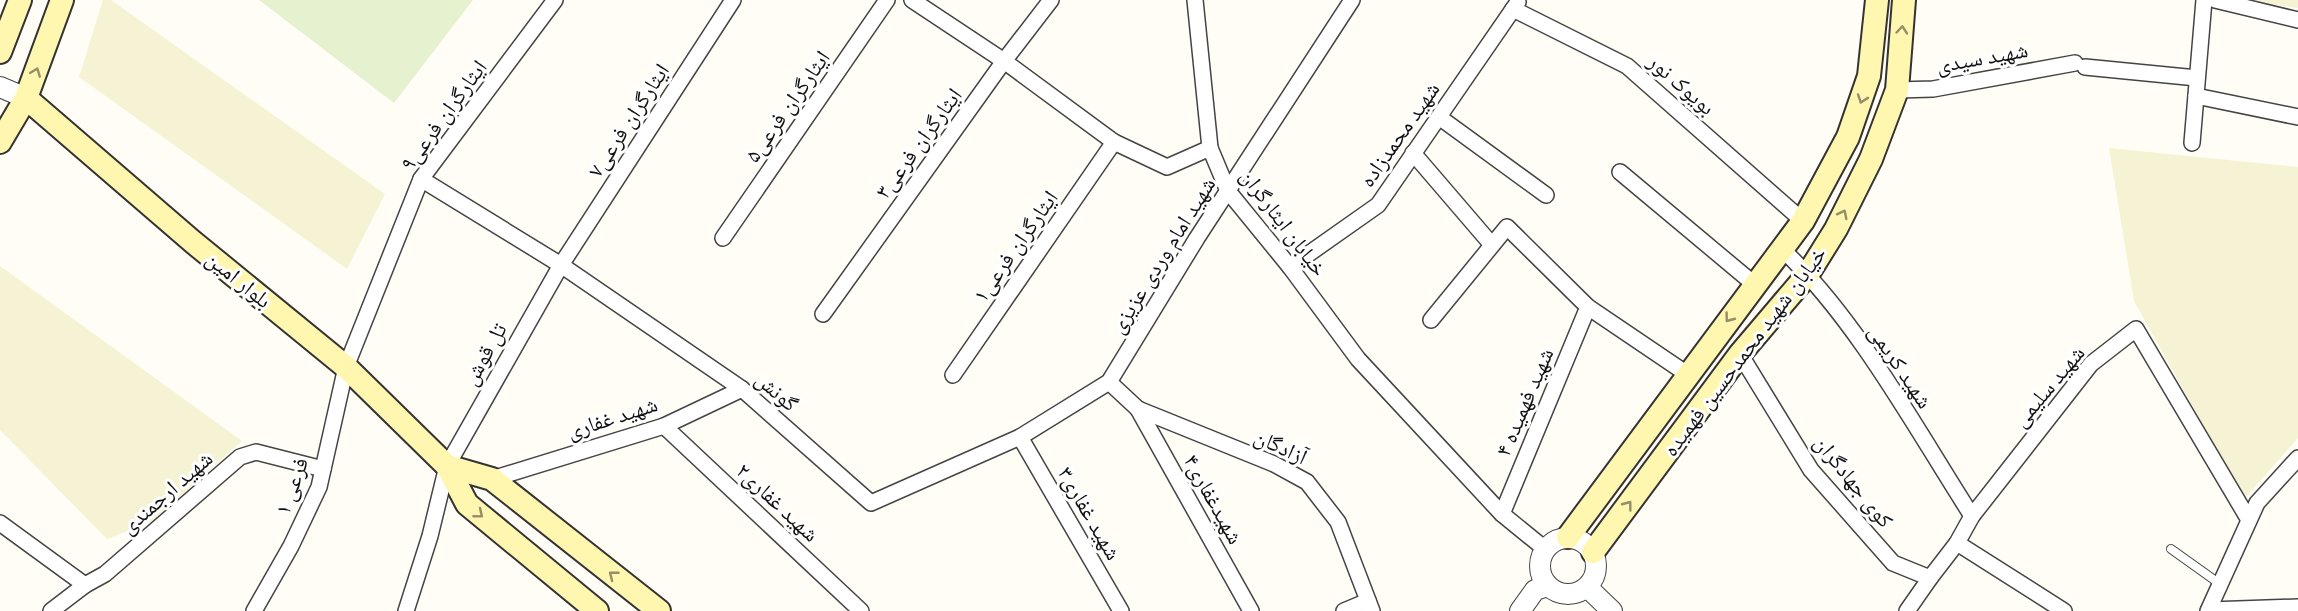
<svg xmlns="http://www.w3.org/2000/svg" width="2298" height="611" viewBox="0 0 2298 611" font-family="'Zilla Slab','Noto Naskh Arabic',serif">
  <rect width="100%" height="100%" fill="#fffdf5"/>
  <g fill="#f6f3d4">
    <path d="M 103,0 L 111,0 L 385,194 L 347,269 L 79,77 Z"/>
    <path d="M 2208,0 L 2298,0 L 2298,8 L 2268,4 Z"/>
    <path d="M 2109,148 L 2298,167 L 2298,438 L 2244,499 L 2134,301 Z"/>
    <path d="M 0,266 L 242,441 L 151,522 L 107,539 L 0,430 Z"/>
  </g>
  <path fill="#e6f2cf" d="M 259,0 L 473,0 L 394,103 Z"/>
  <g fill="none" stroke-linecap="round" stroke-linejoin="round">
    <g stroke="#444" stroke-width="10">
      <path id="service" d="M 2171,549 L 2220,584"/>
    </g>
    <g stroke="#444" stroke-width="18">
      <g id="minor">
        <path d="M 912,0 L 1004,61 L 1114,142 L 1167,167 L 1210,148 L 1228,191 L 1290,267 L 1358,359 L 1502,514 L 1545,549"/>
        <path d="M 1195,0 L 1210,148"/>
        <path d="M 2215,0 L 2298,20"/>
        <path d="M 1513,9 L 1627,66 L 1803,221"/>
        <path d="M 2085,67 L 2197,78"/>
        <path d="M 1897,90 L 1933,89 L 2075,63"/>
        <path d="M 2196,96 L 2298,117"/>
        <path d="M 1439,117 L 1546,195"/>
        <path d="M 2192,143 L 2204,0"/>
        <path d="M 1413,153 L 1492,245"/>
        <path d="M 1620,172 L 1754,284"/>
        <path d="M 421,179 L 561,265 L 742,389 L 871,503 L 1020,437 L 1109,382 L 1197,238 L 1352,0"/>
        <path d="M 723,238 L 887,0"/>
        <path d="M 1783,250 C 1858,321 1916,429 1972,516"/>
        <path d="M 1290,267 L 1378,205 L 1518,2"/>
        <path d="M 823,314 L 1004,61 L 1051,0"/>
        <path d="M 1431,320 L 1507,227 L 1588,307 L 1687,374"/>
        <path d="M 1740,354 L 1811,470 L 1893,563 L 1930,578 L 1957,543 L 1972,516 L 2091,364 L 2136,329 L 2249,520"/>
        <path d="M 953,375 L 1114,142"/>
        <path d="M 1109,382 L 1138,409 L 1274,464 L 1307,482 L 1338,522 L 1372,611"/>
        <path d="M 1138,409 L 1251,611"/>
        <path d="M 664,426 L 861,611"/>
        <path d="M 1020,437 L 1121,611"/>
        <path d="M 492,479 L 664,426 L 742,389"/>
        <path d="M 1502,514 L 1588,307"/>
        <path d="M 0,523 L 85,585"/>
        <path d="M 1957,543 L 2064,611"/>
        <path d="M 2209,610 L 2298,607"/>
        <path d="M 51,611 L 85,585 L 105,574 L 240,457 L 256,452 L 323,469"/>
        <path d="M 254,611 L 291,546 L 319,487 L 346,367 L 421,179 L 555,0"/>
        <path d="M 406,611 L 430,536 L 447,466 L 561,265 L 733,0"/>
        <path d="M 1344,611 L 1368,601"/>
        <path d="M 1907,611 L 1930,578"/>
        <path d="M 2208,611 L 2257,503 L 2298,458"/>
      </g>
    </g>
    <g stroke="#444" stroke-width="22">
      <g id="tertiary">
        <path d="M 0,87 L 26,98"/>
        <circle cx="1568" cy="566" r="28"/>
        <path d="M 1587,587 L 1612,611"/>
        <path d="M 1520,611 L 1535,590 L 1548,586"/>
      </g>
    </g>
    <g stroke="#333" stroke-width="26">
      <g id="secondary">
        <path d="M 0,52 L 20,0"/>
        <path d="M 26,98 L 193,242 L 346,367 L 447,466 L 467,504 L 597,611"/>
        <path d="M 0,142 L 26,98 L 62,0"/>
        <path d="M 447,466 L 492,479 L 659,611"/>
        <path d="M 1568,537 L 1803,221 L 1848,137 L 1869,76 L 1877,0"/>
        <path d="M 1593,552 L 1740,354 L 1808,274 L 1836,229 L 1871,159 L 1897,90 L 1904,0"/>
      </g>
    </g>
    <use href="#service" stroke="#fff" stroke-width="8"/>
    <use href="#minor" stroke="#fff" stroke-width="15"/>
    <use href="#tertiary" stroke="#fff" stroke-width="20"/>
    <use href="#secondary" stroke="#fff6b0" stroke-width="22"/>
  </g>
  <defs><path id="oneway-chevron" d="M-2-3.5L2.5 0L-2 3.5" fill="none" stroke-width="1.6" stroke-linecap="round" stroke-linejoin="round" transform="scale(1.5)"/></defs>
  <g stroke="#948f68">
    <use href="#oneway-chevron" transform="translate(1902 30) rotate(-85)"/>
    <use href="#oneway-chevron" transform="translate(36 72) rotate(-69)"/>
    <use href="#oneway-chevron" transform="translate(1862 99) rotate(109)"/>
    <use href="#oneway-chevron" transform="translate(1843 214) rotate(-63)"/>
    <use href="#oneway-chevron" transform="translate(1729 318) rotate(127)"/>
    <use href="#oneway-chevron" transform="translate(1628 505) rotate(-53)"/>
    <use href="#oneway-chevron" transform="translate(479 514) rotate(39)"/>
    <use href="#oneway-chevron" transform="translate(613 575) rotate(-142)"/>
  </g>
  <g text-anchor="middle" stroke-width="6" stroke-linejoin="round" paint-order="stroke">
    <g font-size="22" fill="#111" stroke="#fff">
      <text transform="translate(1982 57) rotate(-10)" y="8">شهید سیدی</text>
      <text transform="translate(1682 84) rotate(41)" y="8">بویوک نور</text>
      <text transform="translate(787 106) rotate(-55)" y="8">ایثارگران فرعی۵</text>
      <text transform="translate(443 115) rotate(-54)" y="8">ایثارگران فرعی۹</text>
      <text transform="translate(628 120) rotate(-57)" y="8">ایثارگران فرعی۷</text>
      <text transform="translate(1399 134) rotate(-55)" y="8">شهید محمدزاده</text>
      <text transform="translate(918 143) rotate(-54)" y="8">ایثارگران فرعی۳</text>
      <text transform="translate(1284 222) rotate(53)" y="8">خیابان ایثارگران</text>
      <text transform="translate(1015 246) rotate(-55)" y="8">ایثارگران فرعی۱</text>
      <text transform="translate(1162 255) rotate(-58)" y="8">شهید امام وردی عزیزی</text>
      <text transform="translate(239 279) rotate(39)" y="8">بلوار امین</text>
      <text transform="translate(1744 351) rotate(-53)" y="8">خیابان شهید محمدحسین فهمیده</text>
      <text transform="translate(484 354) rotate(-61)" y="8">تل قوش</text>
      <text transform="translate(1901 366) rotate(56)" y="8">شهید کریمی</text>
      <text transform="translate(2048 386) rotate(-50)" y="8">شهید سلیمی</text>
      <text transform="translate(777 391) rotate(41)" y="8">گونش</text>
      <text transform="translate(1524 402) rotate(-67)" y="8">شهید فهمیده ۴</text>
      <text transform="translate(612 417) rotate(-18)" y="8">شهید غفاری</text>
      <text transform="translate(1281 446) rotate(25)" y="8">آزادگان</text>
      <text transform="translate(1854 481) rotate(51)" y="8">کوی جهادگران</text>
      <text transform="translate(291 486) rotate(-70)" y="8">فرعی ۱</text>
      <text transform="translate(166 492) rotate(-41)" y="8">شهید ارجمندی</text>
      <text transform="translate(1214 499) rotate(61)" y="8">شهیدغفاری۴</text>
      <text transform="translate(778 502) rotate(43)" y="8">شهید غفاری۲</text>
      <text transform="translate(1090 513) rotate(60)" y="8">شهید غفاری۳</text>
    </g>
  </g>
</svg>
